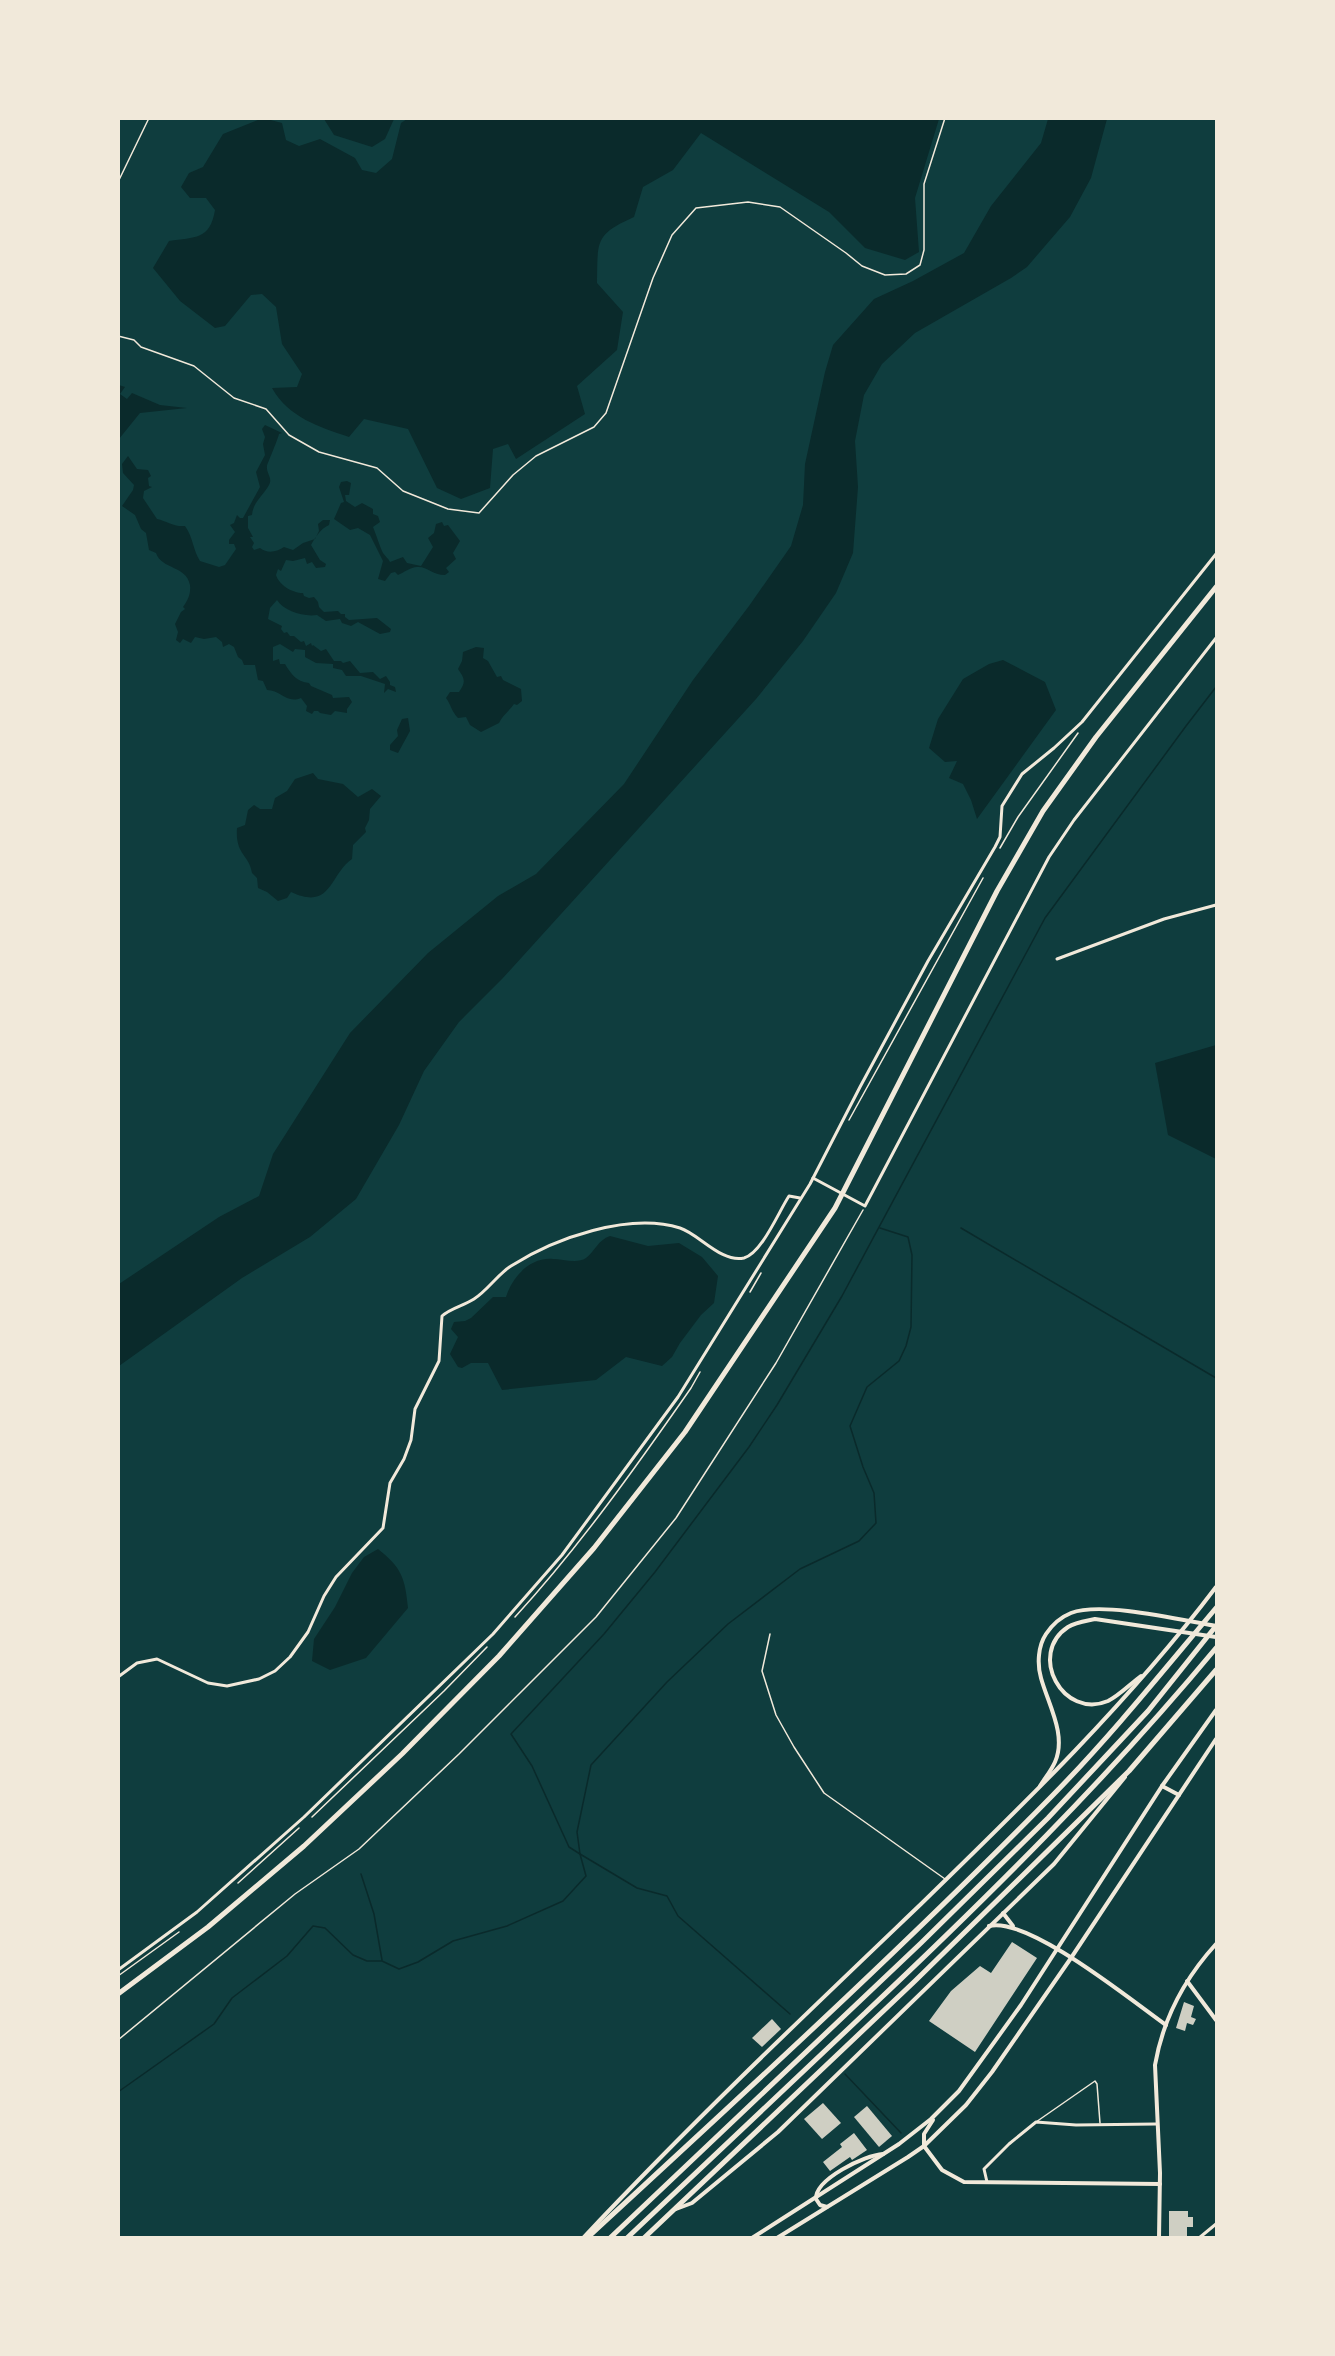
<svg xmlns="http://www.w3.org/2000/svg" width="1335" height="2356" viewBox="0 0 1335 2356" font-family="Arial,sans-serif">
  <rect width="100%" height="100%" fill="#0f3d3e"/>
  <g fill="#0a2a2b">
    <path d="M 263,118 L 282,123 L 286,140 L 299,146 L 320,139 L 355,158 L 362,170 L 376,173 L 392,159 L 401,123 L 407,119 L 939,119 L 915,198 L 919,252 L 905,260 L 865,248 L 829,212 L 701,133 L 673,170 L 643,187 L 634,217 C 594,235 598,241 597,283 L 623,312 L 617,350 L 577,386 L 585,414 L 516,459 L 508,444 L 493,449 L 490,488 L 461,499 L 437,488 L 408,429 L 364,419 L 349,437 C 319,427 288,417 272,388 L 297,387 L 302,374 L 282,344 L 276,307 L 262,294 L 251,295 L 225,326 L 215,328 L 180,301 L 153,268 L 169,241 C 195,237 210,240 215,210 L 206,198 L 190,198 L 181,187 L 189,173 L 203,167 L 223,134 Z"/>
    <path d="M 324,119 L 394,119 L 385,139 L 372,147 L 334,135 Z"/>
    <path d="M 1048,119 L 1107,119 L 1091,178 L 1070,217 L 1045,246 L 1027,267 L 1011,278 L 915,333 L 882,364 L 864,395 L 855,441 L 858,487 L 853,553 L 836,593 L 803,641 L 756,699 L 502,979 L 459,1022 L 424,1071 L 399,1125 L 356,1199 L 310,1237 L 242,1278 L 119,1366 L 119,1284 L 219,1217 L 259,1196 L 273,1154 L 350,1033 L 428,953 L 498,896 L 536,874 L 624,784 L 693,680 L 749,606 L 791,546 L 803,505 L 805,464 L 825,372 L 833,345 L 874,299 L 913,281 L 964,253 L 991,206 L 1041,143 Z"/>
    <path d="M 119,385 L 125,387 L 120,394 L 127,399 L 132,393 L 160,405 L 187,408 L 140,413 L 119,439 Z"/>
    <path d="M 265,425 L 282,433 L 279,434 C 277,442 268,462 267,466 C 266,473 273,478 269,485 C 263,496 253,502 252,515 L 248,516 L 248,528 L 253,537 L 250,537 L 254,543 L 252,547 L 254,550 L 260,548 C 268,554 276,552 284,547 L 293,550 L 303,543 L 315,539 L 319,531 L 318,524 L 323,520 L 330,520 L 329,525 C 320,529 315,538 311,545 L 320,560 L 326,564 L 325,567 L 316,568 L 312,562 L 307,564 L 305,558 L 293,561 L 286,560 L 281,571 L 278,569 L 276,575 C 279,585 292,593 303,593 L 304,596 L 309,598 L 314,597 L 318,602 L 319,607 L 324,612 L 338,611 L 341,614 L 345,614 L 345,617 L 349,620 L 377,618 L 391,629 L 390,632 L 380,634 L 358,622 L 351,626 L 342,623 L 340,619 L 326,621 L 317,615 C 303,617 284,611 277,600 L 270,608 L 268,619 L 282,626 L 281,629 L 284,633 L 287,632 L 290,636 L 294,636 L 301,642 L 304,641 L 306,646 L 311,643 L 312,646 L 313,645 L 321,651 L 326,649 L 334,661 L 341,661 L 343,663 L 350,661 L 360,673 L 373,672 L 380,679 L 386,676 L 390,682 L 390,685 L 395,687 L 396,692 L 388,689 L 384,693 L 385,684 L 361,676 L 346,676 L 342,670 L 333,668 L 333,664 L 316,663 L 305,657 L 305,650 L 295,649 L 293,652 L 280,644 L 273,647 L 273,661 L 279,659 L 280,664 L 285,664 C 291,674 297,682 309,683 L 311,686 L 332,695 L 333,698 L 349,697 L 352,702 L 347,709 L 347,713 L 335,711 L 331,715 L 320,713 L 318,711 L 314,711 L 312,714 L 306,711 L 307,706 L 301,698 C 286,704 281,690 267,690 L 263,681 L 258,680 L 255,665 L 244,665 L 242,660 L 238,657 L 234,647 L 229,644 L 223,647 L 222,642 L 216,637 L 204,639 L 195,637 L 191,643 L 183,639 L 180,643 L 176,640 L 178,632 L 175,624 L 181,612 L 185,609 L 183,607 C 188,600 191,594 190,585 C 186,565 162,570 156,553 L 149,550 L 146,533 L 141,529 L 135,515 L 122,506 L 133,490 L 134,485 L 123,473 L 122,464 L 128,456 L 137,469 L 148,470 L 151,476 L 148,478 L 149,486 L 152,487 L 144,491 L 143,498 L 157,519 C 167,521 173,527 185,526 C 193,537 193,550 200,561 L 219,567 L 225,565 L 236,549 L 234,544 L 229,544 L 229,540 L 235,532 L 230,525 L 234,523 L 237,515 L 240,518 L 243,518 L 260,487 L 256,472 L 265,455 L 263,444 L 265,437 L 262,429 Z"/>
    <path d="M 347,481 L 351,483 L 349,495 L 345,495 L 346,501 L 355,507 L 362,503 L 373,509 L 373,514 L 378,516 L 380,522 L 373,527 C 376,534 380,547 383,553 C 385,556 388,558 390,562 L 403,557 L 407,563 L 421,566 L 433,547 L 428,538 L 434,533 L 436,524 L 442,522 L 444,526 L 448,525 L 460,541 L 453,553 L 456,559 L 446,568 L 449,572 L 445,575 C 432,575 427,566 417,567 C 411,567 403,573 398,575 L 395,572 L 391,573 L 385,581 L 378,579 L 383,561 L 370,535 L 358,528 L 350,530 L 334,519 L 341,503 L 344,502 L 339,487 L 341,482 Z"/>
    <path d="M 476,647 L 484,648 L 483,658 L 488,661 L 497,677 L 501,676 L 503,680 L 521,689 L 522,701 L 517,705 L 514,704 C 509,711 502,716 499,723 L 481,732 L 470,725 L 466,717 L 458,718 C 452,712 451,705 446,698 L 450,692 L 459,692 C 466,682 465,679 458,669 L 462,661 L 463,652 Z"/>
    <path d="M 1003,660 L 1045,682 L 1056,710 L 977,819 L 971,800 L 963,784 L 949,778 L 957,761 L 945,762 L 929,748 L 938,719 L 963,679 L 989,664 Z"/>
    <path d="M 408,718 L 410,731 L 398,753 L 390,750 L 390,745 L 398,736 L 397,730 L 402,719 Z"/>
    <path d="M 313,773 L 318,779 L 343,784 L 358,797 L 372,789 L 381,796 L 370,809 L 369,820 L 365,828 L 366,832 L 353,845 L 352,859 C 329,875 332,911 291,892 L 287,898 L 278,901 L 267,892 L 258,888 L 257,878 L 252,873 C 249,854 235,855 237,828 L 245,825 L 248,810 L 254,805 L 260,809 L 272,809 L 275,798 L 287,791 L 295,779 Z"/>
    <path d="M 1216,1045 L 1216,1159 L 1168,1135 L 1155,1063 Z"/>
    <path d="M 610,1236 L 648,1246 L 679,1243 L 702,1257 L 718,1276 L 714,1303 L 701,1315 L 680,1343 L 672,1357 L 662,1366 L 626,1357 L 596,1380 L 502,1390 L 488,1363 L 471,1363 L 462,1368 L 458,1367 L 450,1354 L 458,1337 L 451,1329 L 454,1322 L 465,1321 L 471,1318 L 493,1297 L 506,1297 C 512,1277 530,1257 553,1259 C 563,1259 577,1264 586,1258 C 595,1251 598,1240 610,1236 Z"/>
    <path d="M 378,1549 C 402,1568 405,1578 408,1608 L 366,1658 L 330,1670 L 312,1661 L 314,1639 L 335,1607 L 352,1573 L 364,1557 Z"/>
  </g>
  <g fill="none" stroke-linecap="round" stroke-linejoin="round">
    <g stroke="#0a2a2b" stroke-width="1.5">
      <path d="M 961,1228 L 1216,1378"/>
      <path d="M 361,1874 L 374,1914 L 382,1960"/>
      <path d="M 790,2014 L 678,1916 L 667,1896 L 637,1888 L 580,1854 L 577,1832 L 591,1765 L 667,1682 L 728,1624 L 800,1569 L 859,1541 L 876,1523 L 874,1493 L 863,1467 L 850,1426 L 867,1387 L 899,1361 L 906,1346 L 911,1327 L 912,1255 L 908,1237 L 880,1228"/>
      <path d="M 845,2074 L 901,2133"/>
      <path d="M 118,2092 L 214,2024 L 232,1998 L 287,1956 L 313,1926 L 325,1928 L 353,1955 L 367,1961 L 382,1961 L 399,1969 L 418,1962 L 453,1941 L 507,1926 L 563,1901 L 586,1876 L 580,1854 L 569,1847 L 532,1766 L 511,1734 L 604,1634 L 655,1572 L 749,1447 L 777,1405 L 842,1296 L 1045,918 L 1186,726 L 1216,687"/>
    </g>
  </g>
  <g fill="#cfcfc3">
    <path d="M 1012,1942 L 1037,1958 L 975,2052 L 929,2021 L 951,1991 L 980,1966 L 991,1973 Z"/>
    <path d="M 1184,2002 L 1194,2006 L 1191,2017 L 1196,2019 L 1193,2025 L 1187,2023 L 1185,2031 L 1176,2028 Z"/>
    <path d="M 772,2019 L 781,2029 L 762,2047 L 752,2038 Z"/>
    <path d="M 823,2103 L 841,2123 L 822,2139 L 804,2119 Z"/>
    <path d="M 867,2106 L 892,2136 L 879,2147 L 854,2117 Z"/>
    <path d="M 854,2133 L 867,2150 L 852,2160 L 850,2157 L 830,2171 L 823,2162 L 842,2147 L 840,2144 Z"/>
    <path d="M 1169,2211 L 1188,2211 L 1188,2217 L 1193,2217 L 1193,2227 L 1187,2227 L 1187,2238 L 1169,2238 Z"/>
  </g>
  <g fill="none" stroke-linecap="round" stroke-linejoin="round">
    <g stroke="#f1e9da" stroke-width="1.5">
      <path d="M 118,182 L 149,118"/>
      <path d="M 118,336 L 134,340 L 141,347 L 194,366 L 234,398 L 266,409 L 289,435 L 319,452 L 377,468 L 403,491 L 448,509 L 479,513 L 513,475 L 536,456 L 594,427 L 606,413 L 653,278 L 672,235 L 696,208 L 748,202 L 780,207 L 846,253 L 862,266 L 885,275 L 906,274 L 920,265 L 924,250 L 924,184 L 945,118"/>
      <path d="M 1000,848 L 1018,817 L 1078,733"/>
      <path d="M 849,1120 L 983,878"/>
      <path d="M 750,1292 L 761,1273"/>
      <path d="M 515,1617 C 580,1546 636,1467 691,1388 L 700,1372"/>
      <path d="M 312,1817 L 444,1691 L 487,1647"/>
      <path d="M 238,1883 L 299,1828"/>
      <path d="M 118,1976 L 179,1932"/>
      <path d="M 118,2040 L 295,1894 L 359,1849 L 459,1754 L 596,1617 L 676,1518 L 776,1363 L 863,1210"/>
    </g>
    <g stroke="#f1e9da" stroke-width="1.5">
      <path d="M 770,1634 L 762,1671 L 776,1715 L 794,1747 L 824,1793 L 945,1879"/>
      <path d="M 1036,2122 L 1095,2081 L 1097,2084 L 1100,2123"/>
    </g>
    <g stroke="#f1e9da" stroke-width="3">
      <path d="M 1057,959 L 1164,919 L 1216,905"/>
      <path d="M 813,1178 L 865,1206 L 1049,857 L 1074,820 L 1216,638"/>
      <path d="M 118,1677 L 137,1663 L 157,1659 L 208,1683 L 227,1686 L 259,1679 L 275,1671 L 290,1657 L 308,1632 L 324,1596 L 336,1577 L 383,1528 L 390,1483 L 404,1459 L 411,1440 L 415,1409 L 439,1361 L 442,1316 C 451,1308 463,1306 474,1299 C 488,1290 497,1275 511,1266 C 555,1238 629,1212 680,1228 C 699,1234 721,1263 744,1258 C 762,1253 779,1211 789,1196 L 800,1198"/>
      <path d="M 118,1970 L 197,1912 L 304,1817 L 493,1634 L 562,1555 L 678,1397 L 810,1184 L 860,1087 L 928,961 L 995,847 L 1000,837 L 1002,806 L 1022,774 L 1054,748 L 1082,722 L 1216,554"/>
      <path d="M 987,2182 L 984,2169 L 1009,2144 L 1036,2122 L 1076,2125 L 1156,2124"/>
      <path d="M 1199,2238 L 1216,2224"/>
    </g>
    <g stroke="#f1e9da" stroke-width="4">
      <path d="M 1003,1913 L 1013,1926"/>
      <path d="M 989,1926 C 1028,1916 1132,2001 1166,2025"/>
      <path d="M 1187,1981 L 1216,2020"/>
      <path d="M 924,2146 L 942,2170 L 964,2182 L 1160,2184"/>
    </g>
    <g stroke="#f1e9da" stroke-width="4">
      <path d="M 1141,1676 C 1130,1684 1120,1695 1108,1701 C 1063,1720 1027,1654 1068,1627 C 1076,1622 1086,1621 1095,1619 L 1216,1637"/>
      <path d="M 1040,1786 C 1045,1778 1051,1771 1055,1762 C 1067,1735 1048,1704 1041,1678 C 1037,1664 1038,1646 1046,1634 C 1052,1625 1061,1617 1071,1613 C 1102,1601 1181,1620 1216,1626"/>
      <path d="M 1162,1786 L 1179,1795"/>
      <path d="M 924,2146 L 924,2134 L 933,2120"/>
      <path d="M 827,2207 L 820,2205 L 816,2199 C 815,2179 865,2155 883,2154"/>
      <path d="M 676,2209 L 692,2203 L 778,2132 L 1054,1864 L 1125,1777"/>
      <path d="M 583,2238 C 692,2122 807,2013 921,1904 C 1025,1803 1129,1702 1216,1587"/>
      <path d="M 752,2238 L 899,2144 L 931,2119 L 959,2091 L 1021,2005 L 1162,1786 L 1216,1710"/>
      <path d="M 777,2238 L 908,2157 L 924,2146 L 966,2105 L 992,2072 L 1071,1958 L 1216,1739"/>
      <path d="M 1159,2238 L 1160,2173 L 1155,2065 C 1163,2019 1185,1978 1216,1944"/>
    </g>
    <g stroke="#f1e9da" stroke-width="5">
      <path d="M 118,1994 L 208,1927 L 304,1846 L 402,1754 L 499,1656 L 594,1548 L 685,1432 L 835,1208 L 997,891 L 1043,811 L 1096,737 L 1216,587"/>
      <path d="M 587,2238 C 744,2093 903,1948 1052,1796 C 1110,1737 1163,1671 1216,1608"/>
      <path d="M 610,2238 L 921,1943 L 1048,1818 L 1148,1711 L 1216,1626"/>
      <path d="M 627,2238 C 707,2163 786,2088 865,2013 C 988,1897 1108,1778 1216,1648"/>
      <path d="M 644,2238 L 915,1981 L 1129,1771 L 1216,1670"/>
    </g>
  </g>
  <rect width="1335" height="2356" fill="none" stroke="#f1e9da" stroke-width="240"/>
</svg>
